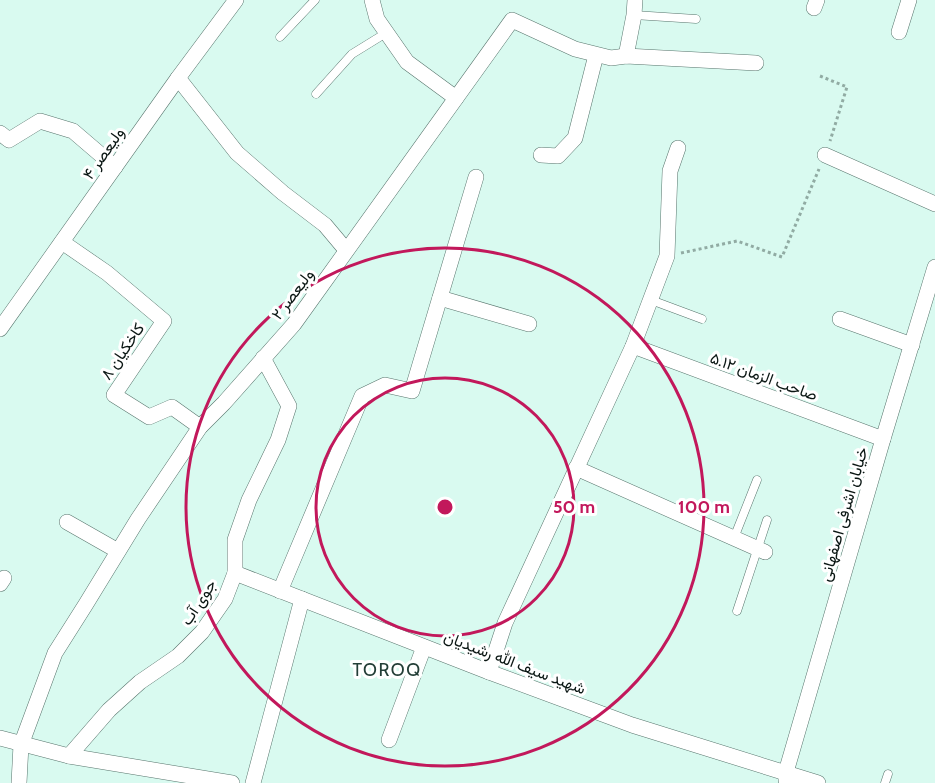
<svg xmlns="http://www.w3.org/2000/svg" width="935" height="783" viewBox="0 0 935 783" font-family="Cabin,Vazirmatn,sans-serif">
  <rect width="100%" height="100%" fill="#d9faf0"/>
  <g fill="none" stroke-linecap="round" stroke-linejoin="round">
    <g stroke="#58756d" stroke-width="9">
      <g id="lane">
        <path d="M 634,15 L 696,19"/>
        <path d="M 280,37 L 315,0"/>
        <path d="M 316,94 L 352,54 L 386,33"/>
        <path d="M 651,300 L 702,319"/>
        <path d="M 734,538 L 757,480"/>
        <path d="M 737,611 L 767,520"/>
        <path d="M 885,783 L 888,774"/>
      </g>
    </g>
    <g stroke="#58756d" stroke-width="16">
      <g id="street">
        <path d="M 372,0 L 377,19 L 407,62 L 456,98"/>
        <path d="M 814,8 L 817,0"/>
        <path d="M 899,32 L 909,0"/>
        <path d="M 626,56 L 634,15 L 635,0"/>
        <path d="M 178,78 L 237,153 L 283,193 L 325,225 L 346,250"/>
        <path d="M 0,133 L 9,140 L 40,121 L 73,131 L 115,167"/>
        <path d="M 541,155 L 558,156 L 575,138 L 596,55"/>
        <path d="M 825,155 L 935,204"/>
        <path d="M 62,242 L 107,273 L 164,321 L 114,395 L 149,417 L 172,407 L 200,427"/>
        <path d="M 440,298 L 529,324"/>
        <path d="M 840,319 L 912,345"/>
        <path d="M 0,329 L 178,78 L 236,0"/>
        <path d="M 633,346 L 883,439"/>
        <path d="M 576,468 L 765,552"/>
        <path d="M 67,522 L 118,551"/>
        <path d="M 235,573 L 489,672 L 632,725 L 818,783"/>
        <path d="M 0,584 L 4,578"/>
        <path d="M 280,591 L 362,396 L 385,385 L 412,391 L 476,177"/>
        <path d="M 489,672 L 505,623 L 633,346 L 667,256 L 670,171 L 678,148"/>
        <path d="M 0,738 L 69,756 L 232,783"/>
        <path d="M 389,740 L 424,647"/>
        <path d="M 69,756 L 109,710 L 140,682 L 178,656 L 202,632 L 225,599 L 235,573 L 235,540 L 249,500 L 278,440 L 289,406 L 263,358"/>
        <path d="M 786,780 L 786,772 L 883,439 L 935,267"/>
        <path d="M 19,783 L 21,745 L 55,653 L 86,604 L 138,519 L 200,427 L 224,403 L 294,324 L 512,20 L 575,49 L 611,58 L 626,56 L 756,63"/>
        <path d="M 253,783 L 302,599"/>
      </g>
    </g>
    <g stroke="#91aba3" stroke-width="3" stroke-dasharray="3 3" stroke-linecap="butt">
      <path d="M 820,76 L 847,87 L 830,141"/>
      <path d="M 681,253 L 737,241 L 782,257 L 819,169"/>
    </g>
    <use href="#lane" stroke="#fff" stroke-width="8"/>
    <use href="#street" stroke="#fff" stroke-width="15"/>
  </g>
  <g fill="none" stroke="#c2185b" stroke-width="3">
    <circle cx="445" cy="507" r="129"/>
    <circle cx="445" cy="507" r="259"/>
  </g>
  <g text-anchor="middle" stroke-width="6" stroke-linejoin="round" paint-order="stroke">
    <g font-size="16" fill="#0a1613" stroke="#fff">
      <text transform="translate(103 153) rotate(-55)" y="6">ولیعصر ۴</text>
      <text transform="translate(292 294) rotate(-53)" y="6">ولیعصر ۲</text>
      <text transform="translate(122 351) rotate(-56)" y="6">کاخکیان ۸</text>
      <text transform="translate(764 376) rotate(20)" y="6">صاحب الزمان ۵.۱۲</text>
      <text transform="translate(843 514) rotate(-74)" y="6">خیابان اشرفی اصفهانی</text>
      <text transform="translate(198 602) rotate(-57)" y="6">جوی آب</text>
      <text transform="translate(515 662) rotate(21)" y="6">شهید سیف الله رشیدیان</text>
    </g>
    <g font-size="18" letter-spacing="1.5" fill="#233e37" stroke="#fff">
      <text x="387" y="676">TOROQ</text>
    </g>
  </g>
  <circle cx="445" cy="507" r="9" fill="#c2185b" stroke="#fff" stroke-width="3"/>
  <g font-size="18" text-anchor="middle" font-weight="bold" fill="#c2185b" stroke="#fff" stroke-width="6" stroke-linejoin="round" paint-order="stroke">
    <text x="574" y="513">50 m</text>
    <text x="704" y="513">100 m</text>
  </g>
</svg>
